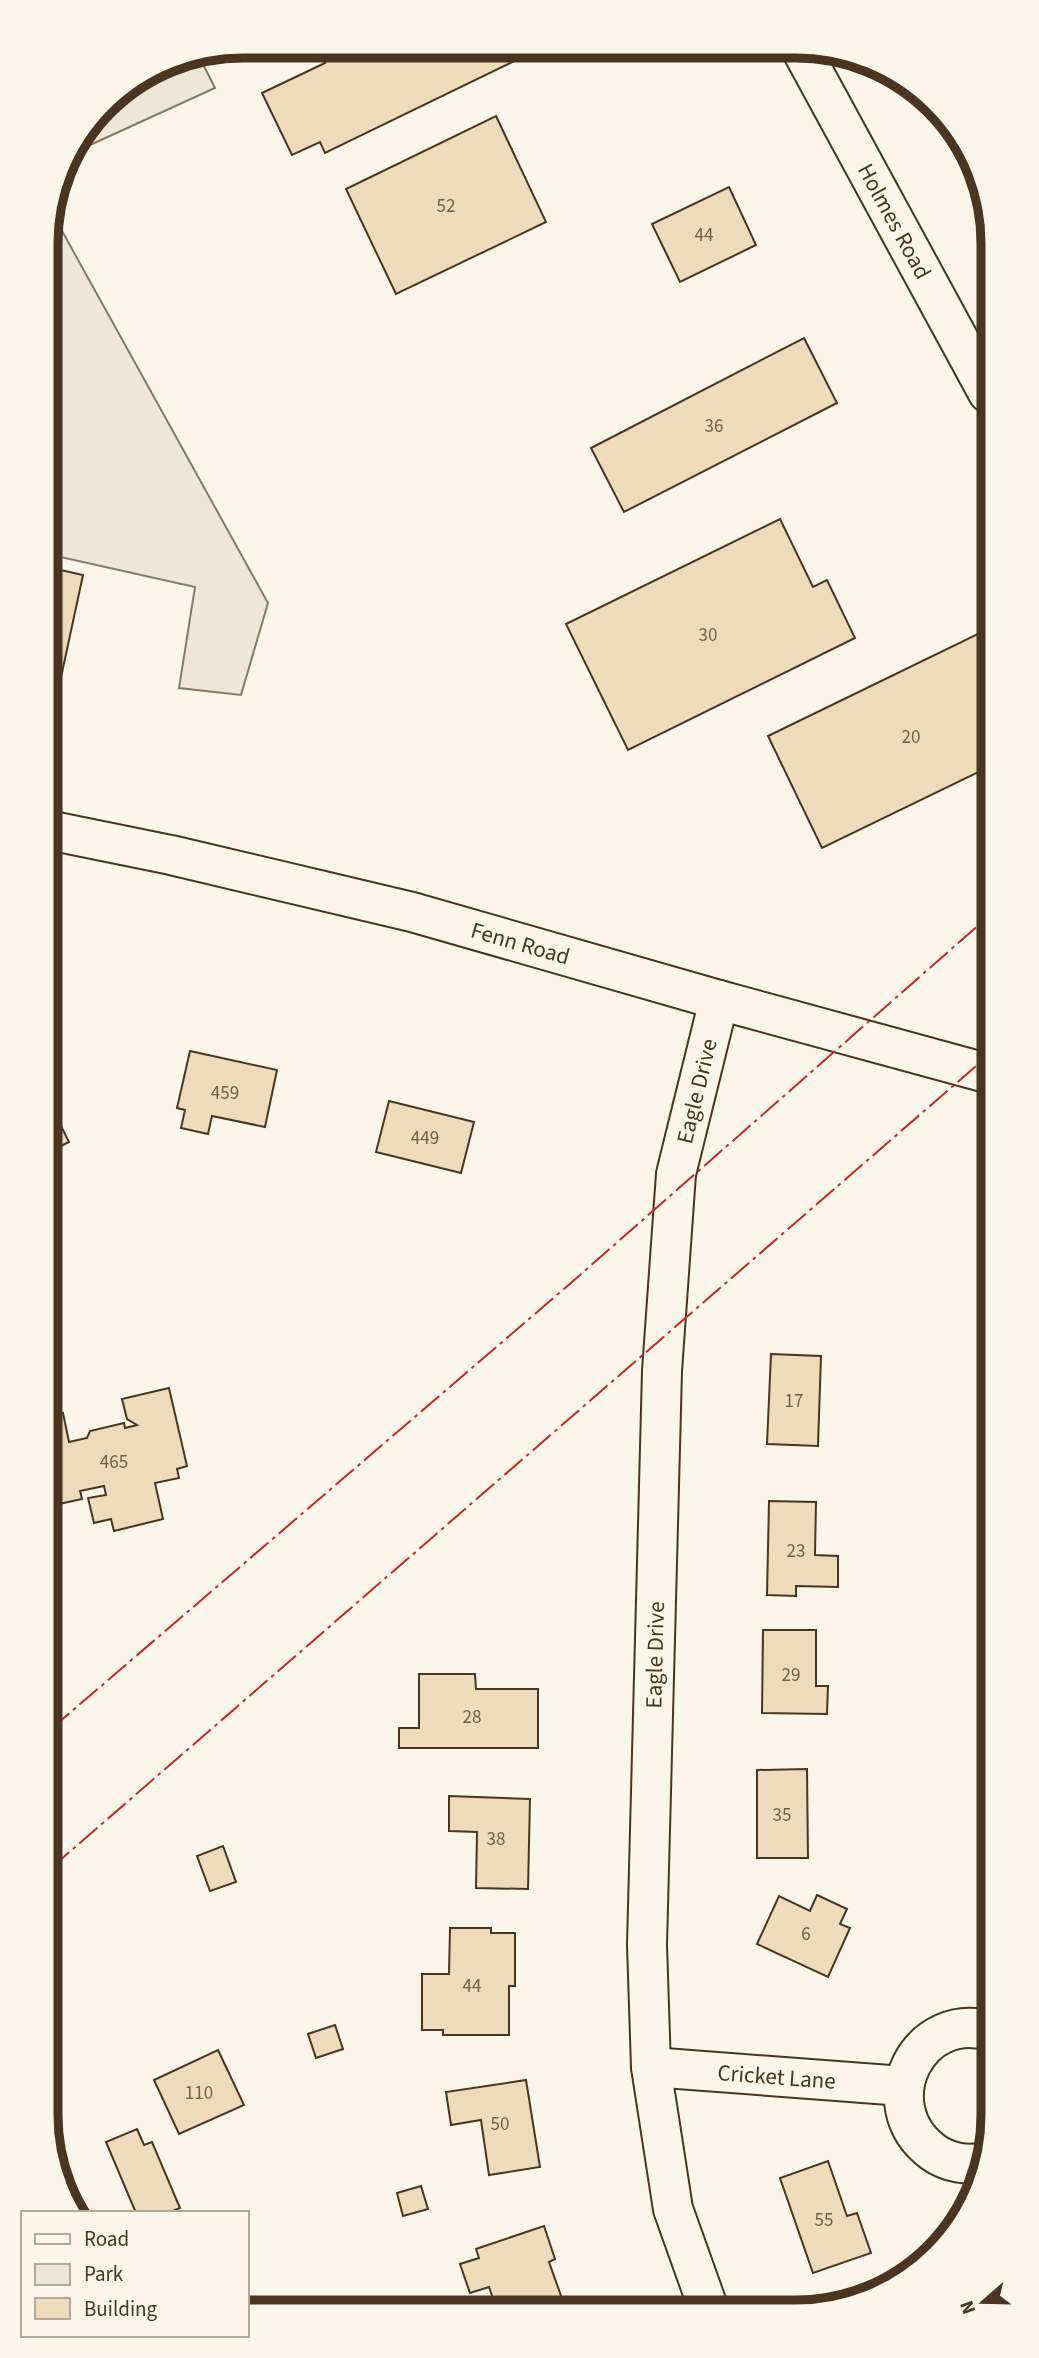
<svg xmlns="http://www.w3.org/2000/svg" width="1039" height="2358" viewBox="0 0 1039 2358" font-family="'Source Sans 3',sans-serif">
  <rect width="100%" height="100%" fill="#fbf6e9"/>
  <g fill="#ede6d9" stroke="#887966" stroke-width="2">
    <path d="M 198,54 L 215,88 L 66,156 L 112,95 L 167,60 Z"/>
    <path d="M 51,211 L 268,603 L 241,695 L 179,688 L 195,587 L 47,554 L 46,229 Z"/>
  </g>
  <g fill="#ecdcbc" stroke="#4a3520" stroke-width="2">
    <path d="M 320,46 L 356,48 L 543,47 L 325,153 L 320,142 L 292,155 L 262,93 L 325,63 L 317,47 Z"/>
    <path d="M 496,116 L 546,222 L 396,294 L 346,189 Z"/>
    <path d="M 729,187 L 756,245 L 680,282 L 652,224 Z"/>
    <path d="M 804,338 L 837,403 L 624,512 L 591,448 Z"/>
    <path d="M 780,519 L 813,587 L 827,580 L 855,638 L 628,750 L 566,624 Z"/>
    <path d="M 47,567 L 83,575 L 54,710 L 47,709 Z"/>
    <path d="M 988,629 L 989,767 L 822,848 L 768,736 Z"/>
    <path d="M 190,1051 L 277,1070 L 265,1127 L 212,1116 L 208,1134 L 181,1128 L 185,1110 L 177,1108 Z"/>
    <path d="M 389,1101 L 474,1122 L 461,1173 L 376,1152 Z"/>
    <path d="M 49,1102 L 69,1142 L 49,1152 Z"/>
    <path d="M 771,1354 L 821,1356 L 818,1446 L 767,1444 Z"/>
    <path d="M 169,1388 L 187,1466 L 177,1469 L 179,1478 L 155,1483 L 163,1519 L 114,1531 L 111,1519 L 94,1523 L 88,1498 L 106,1495 L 104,1486 L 80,1491 L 82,1499 L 50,1506 L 50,1416 L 63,1413 L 69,1442 L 87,1438 L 90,1431 L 124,1423 L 125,1428 L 137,1425 L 127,1419 L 122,1399 Z"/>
    <path d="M 769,1501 L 816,1502 L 815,1555 L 838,1556 L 838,1587 L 796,1586 L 796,1596 L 767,1595 Z"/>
    <path d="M 763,1630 L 816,1630 L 816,1686 L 828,1686 L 827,1714 L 762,1713 Z"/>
    <path d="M 419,1674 L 475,1674 L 476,1689 L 538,1689 L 538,1748 L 399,1748 L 399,1728 L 419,1728 Z"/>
    <path d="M 807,1769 L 808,1858 L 757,1858 L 757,1770 Z"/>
    <path d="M 449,1796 L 530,1799 L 528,1889 L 476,1888 L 477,1832 L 449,1831 Z"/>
    <path d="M 223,1846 L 236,1882 L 210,1891 L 197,1856 Z"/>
    <path d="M 817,1895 L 847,1909 L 840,1924 L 850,1928 L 828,1977 L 757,1944 L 779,1896 L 810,1911 Z"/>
    <path d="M 450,1928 L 491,1928 L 491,1933 L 515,1933 L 515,1986 L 509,1986 L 509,2035 L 443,2035 L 443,2030 L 422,2030 L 422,1974 L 449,1974 Z"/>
    <path d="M 335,2025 L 343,2049 L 316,2058 L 308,2034 Z"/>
    <path d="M 218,2050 L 244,2105 L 179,2134 L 154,2080 Z"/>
    <path d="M 526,2080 L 540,2167 L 489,2175 L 481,2120 L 451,2125 L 446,2092 Z"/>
    <path d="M 137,2129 L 144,2145 L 152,2142 L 180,2208 L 168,2213 L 136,2213 L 106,2142 Z"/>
    <path d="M 828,2161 L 847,2216 L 857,2213 L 871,2253 L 813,2273 L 780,2178 Z"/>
    <path d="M 421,2186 L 428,2209 L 403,2216 L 397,2193 Z"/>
    <path d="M 544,2226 L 555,2259 L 549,2262 L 565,2307 L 496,2307 L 489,2287 L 470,2293 L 460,2264 L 479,2258 L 476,2249 Z"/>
  </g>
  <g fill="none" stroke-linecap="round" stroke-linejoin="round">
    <g stroke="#4a3520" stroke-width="42">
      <g id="minor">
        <path id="s1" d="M 801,49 L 988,393"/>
        <path id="s2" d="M 48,830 L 171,855 L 412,912 L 719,1000 L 990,1074"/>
        <path id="s3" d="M 651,2067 L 903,2086"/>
        <path d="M 985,2162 C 968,2166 948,2163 933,2152 C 870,2105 918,2007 993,2032"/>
        <path id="s4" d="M 708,2307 L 673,2209 L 651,2067 L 647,1945 L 662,1371 L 676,1174 L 719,1000"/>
      </g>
    </g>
    <use href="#minor" stroke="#fbf6e9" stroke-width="38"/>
    <g stroke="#c62828" stroke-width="2" stroke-dasharray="24 5 3.5 5" stroke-linecap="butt">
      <path d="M 51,1729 L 564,1289 L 989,916"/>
      <path d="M 51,1868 L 990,1054"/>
    </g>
  </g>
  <g text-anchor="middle" stroke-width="5" stroke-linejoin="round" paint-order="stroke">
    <g font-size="19" fill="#725f47">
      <text x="446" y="212">52</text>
      <text x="704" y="241">44</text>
      <text x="714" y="432">36</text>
      <text x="708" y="641">30</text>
      <text x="911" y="743">20</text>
      <text x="225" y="1099">459</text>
      <text x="425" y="1144">449</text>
      <text x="794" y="1407">17</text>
      <text x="114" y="1468">465</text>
      <text x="796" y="1557">23</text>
      <text x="791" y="1681">29</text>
      <text x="472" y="1723">28</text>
      <text x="782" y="1821">35</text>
      <text x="496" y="1845">38</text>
      <text x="806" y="1940">6</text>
      <text x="472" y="1992">44</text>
      <text x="199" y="2099">110</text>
      <text x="500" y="2130">50</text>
      <text x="824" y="2226">55</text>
    </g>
    <g font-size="23" fill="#4a3520" stroke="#fbf6e9">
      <text dy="8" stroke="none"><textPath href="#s1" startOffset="196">Holmes Road</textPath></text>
      <text dy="8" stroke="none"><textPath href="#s2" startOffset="486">Fenn Road</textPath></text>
      <text dy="8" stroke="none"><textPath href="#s4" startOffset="1227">Eagle Drive</textPath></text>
      <text dy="8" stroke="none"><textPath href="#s4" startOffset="660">Eagle Drive</textPath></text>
      <text dy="8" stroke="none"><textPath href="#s3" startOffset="126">Cricket Lane</textPath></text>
    </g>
  </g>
  <path d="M0 0H1039V2358H0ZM243 58H796A185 185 0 0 1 981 243V2115A185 185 0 0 1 796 2300H243A185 185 0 0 1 58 2115V243A185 185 0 0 1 243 58Z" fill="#fbf6e9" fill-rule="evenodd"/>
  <path fill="none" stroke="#4a3520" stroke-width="9" d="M243 58H796A185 185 0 0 1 981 243V2115A185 185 0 0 1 796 2300H243A185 185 0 0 1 58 2115V243A185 185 0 0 1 243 58Z"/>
  <rect x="21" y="2211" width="228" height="126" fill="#fbf6e9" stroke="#b4a999" stroke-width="2"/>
  <rect x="35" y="2234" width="35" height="10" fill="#fbf6e9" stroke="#b4a999" stroke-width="2"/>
  <text x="84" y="2246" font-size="21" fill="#4a3520">Road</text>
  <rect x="35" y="2264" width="35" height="21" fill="#ede6d9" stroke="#b4a999" stroke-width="2"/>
  <text x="84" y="2281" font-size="21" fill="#4a3520">Park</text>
  <rect x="35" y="2298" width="35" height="21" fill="#ecdcbc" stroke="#b4a999" stroke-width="2"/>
  <text x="84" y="2316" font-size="21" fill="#4a3520">Building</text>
  <g transform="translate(983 2302) rotate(250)" stroke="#fbf6e9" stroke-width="5" paint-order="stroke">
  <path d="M0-5L12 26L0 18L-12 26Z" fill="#4a3520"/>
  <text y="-10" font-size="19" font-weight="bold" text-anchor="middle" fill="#4a3520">N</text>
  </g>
</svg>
